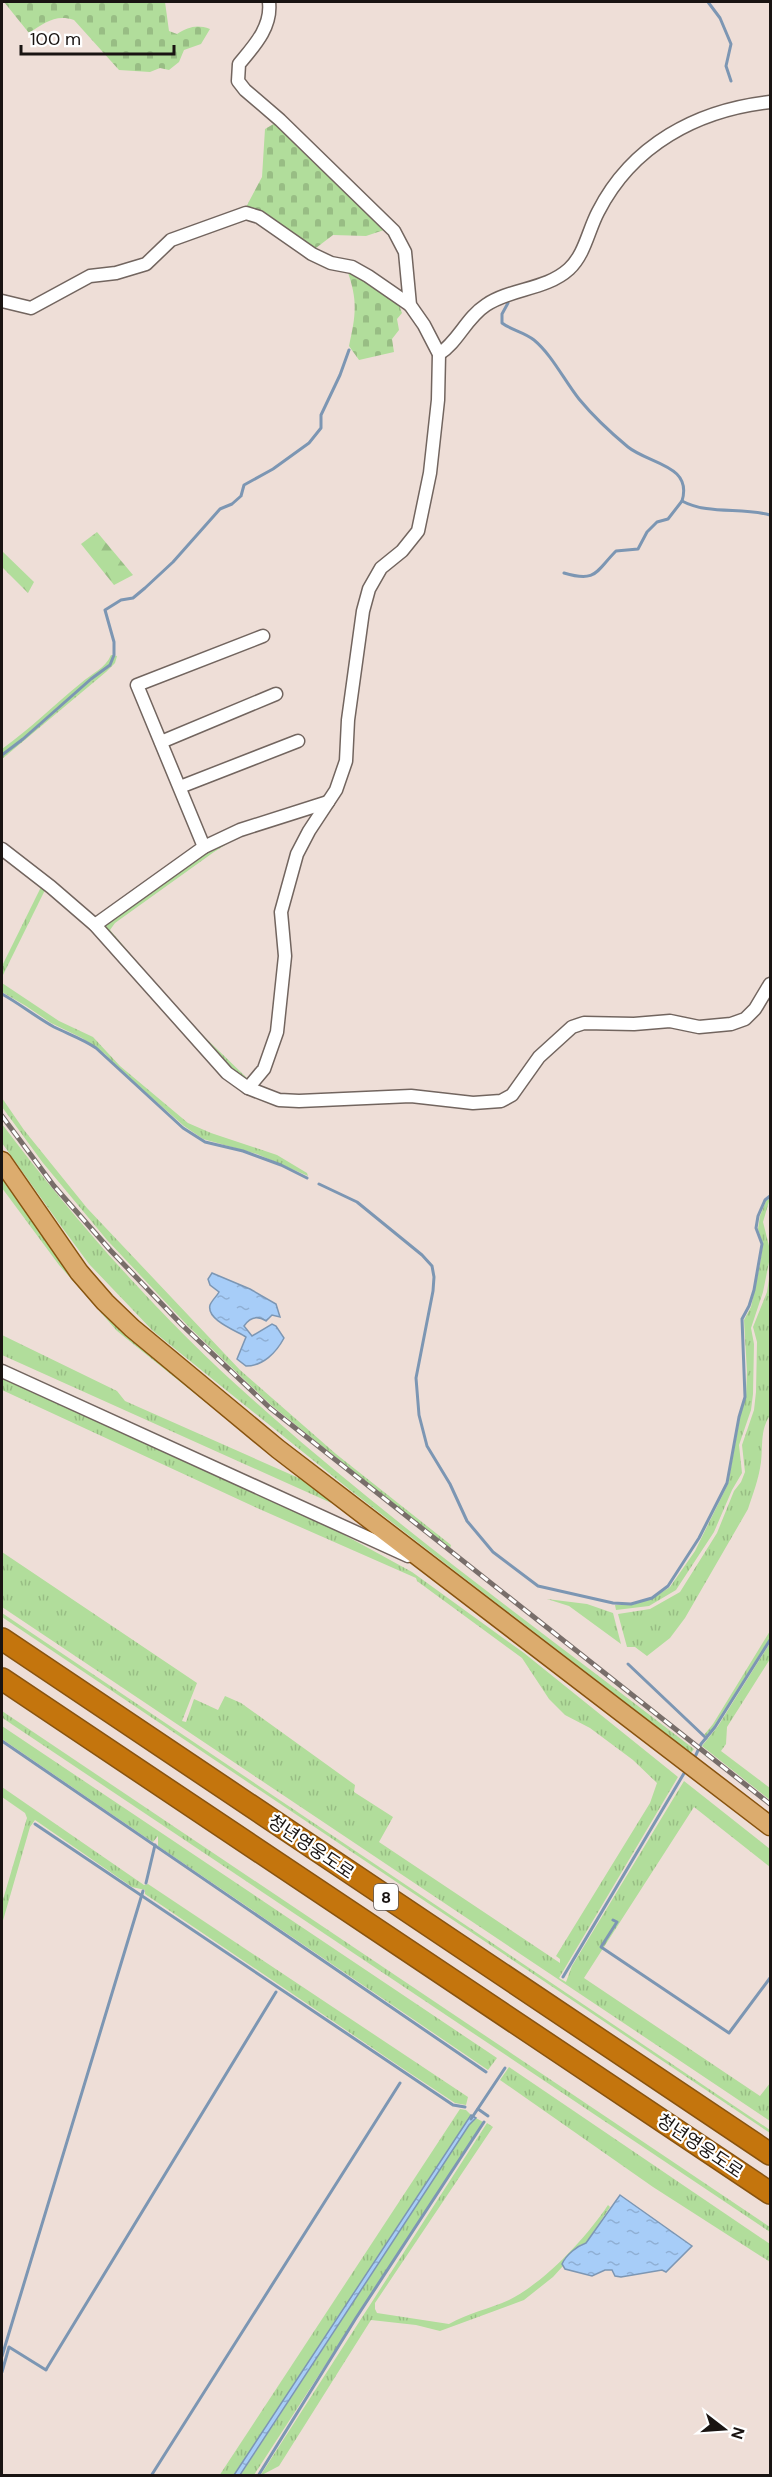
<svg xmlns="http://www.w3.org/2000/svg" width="772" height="2477" viewBox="0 0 772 2477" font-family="'DM Sans','Noto Sans KR',sans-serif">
  <defs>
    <pattern id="grass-tufts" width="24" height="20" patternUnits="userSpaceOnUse" patternTransform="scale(1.5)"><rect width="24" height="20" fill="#b1dd9b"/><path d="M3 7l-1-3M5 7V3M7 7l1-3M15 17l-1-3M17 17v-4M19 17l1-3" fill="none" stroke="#98bd84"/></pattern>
    <pattern id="forest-firs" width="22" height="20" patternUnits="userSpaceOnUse" patternTransform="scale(1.5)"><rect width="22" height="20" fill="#b1dd9b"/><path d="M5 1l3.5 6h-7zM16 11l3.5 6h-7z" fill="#98bd84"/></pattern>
    <pattern id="cemetery-stones" width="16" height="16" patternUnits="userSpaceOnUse" patternTransform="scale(1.5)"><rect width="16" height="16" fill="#b1dd9b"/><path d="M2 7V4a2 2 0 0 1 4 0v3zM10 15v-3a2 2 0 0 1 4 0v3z" fill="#98bd84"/></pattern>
    <pattern id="water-ripples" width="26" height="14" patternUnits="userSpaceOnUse" patternTransform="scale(1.5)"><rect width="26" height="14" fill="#a7cdf8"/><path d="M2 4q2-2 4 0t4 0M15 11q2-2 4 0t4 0" fill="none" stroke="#8fafd4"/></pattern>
  </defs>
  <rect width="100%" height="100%" fill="#eeded7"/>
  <g fill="url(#grass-tufts)">
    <path d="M 111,655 L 117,656 L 115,663 L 106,672 L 2,759 L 2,749 C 30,729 54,705 81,683 C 91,674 106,668 111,655 Z"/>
    <path d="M 252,828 L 214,852 L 115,923 L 110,930 L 187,1020 L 248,1079 L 245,1083 L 229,1072 L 105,928 L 105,924 L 195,857 Z"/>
    <path d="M 42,885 L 46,888 L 2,977 L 2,966 Z"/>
    <path d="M 2,983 L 59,1021 L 93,1037 L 120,1066 L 188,1123 L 211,1133 L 277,1155 L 307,1173 L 308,1176 L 257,1154 L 203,1139 L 184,1126 L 119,1069 L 105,1054 L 82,1038 L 51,1023 L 26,1006 L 2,992 Z"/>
    <path d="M 2,1098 L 24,1130 L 87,1208 L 240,1370 L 336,1454 L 451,1545 L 450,1549 L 271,1405 L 189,1327 L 107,1240 L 43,1163 L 2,1107 Z"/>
    <path d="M 2,1124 C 81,1229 170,1328 269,1414 C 404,1533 552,1639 694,1749 L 691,1753 L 350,1490 L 153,1331 L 89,1264 L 61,1226 L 2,1143 Z"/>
    <path d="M 2,1176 L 52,1248 L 338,1506 L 2,1355 L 2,1335 L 117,1391 L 125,1401 L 301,1479 L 117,1331 L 59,1265 L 2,1188 Z"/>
    <path d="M 770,1198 L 763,1222 L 770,1250 L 769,1262 L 763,1292 L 751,1328 L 754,1344 L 753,1394 L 751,1410 L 739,1445 L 742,1473 L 732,1490 L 714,1532 L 676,1590 L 649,1606 L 616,1610 L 615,1605 L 632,1605 L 653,1598 L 670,1587 L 695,1551 L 728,1484 L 740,1417 L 746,1396 L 747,1372 L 744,1320 L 751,1307 L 760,1264 L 763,1244 L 758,1229 L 760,1216 L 766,1201 Z"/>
    <path d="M 770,1272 L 770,1415 C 760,1431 763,1444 761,1462 C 759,1478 753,1494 748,1509 L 685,1618 L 670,1638 L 647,1656 L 635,1647 L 627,1647 L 618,1614 L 650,1609 L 680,1592 L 717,1533 L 734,1491 L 741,1482 L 745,1472 L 742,1445 L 754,1410 L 756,1392 L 757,1342 L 753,1327 L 767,1292 Z"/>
    <path d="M 2,1377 L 339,1532 L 412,1572 L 524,1653 L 678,1777 L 559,1978 L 566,1982 L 572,1966 L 684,1781 L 770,1849 L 770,1867 L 694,1807 L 584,1978 L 760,2096 L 770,2083 L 770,2121 L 2,1607 L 2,1552 L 197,1683 L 182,1721 L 186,1722 L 194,1699 L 218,1710 L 225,1696 L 241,1703 L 355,1785 L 354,1792 L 393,1817 L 379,1842 L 560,1963 L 560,1959 L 556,1956 L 650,1803 L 657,1783 L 633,1760 L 590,1728 L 565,1715 L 549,1699 L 522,1658 L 417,1581 L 416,1578 L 257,1508 L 2,1390 Z"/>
    <path d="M 547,1599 L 587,1604 L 613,1613 L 621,1644 L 569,1606 Z"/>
    <path d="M 2,1613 L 770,2130 L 770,2133 L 2,1617 Z"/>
    <path d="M 770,1631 L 770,1638 L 714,1726 L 706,1736 L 704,1735 L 713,1724 Z"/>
    <path d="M 770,1643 L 770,1659 L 727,1727 L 726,1744 L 721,1751 L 770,1788 L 770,1800 L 702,1746 L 718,1726 Z"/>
    <path d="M 2,1711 L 770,2227 L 770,2232 L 4,1719 L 2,1717 Z"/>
    <path d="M 2,1726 L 497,2058 L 488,2070 L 158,1846 L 158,1836 L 153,1842 L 148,1839 L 2,1739 Z"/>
    <path d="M 2,1787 L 144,1885 L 148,1884 L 468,2097 L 466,2105 L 455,2103 L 399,2066 L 145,1894 L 145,1890 L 132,1887 L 35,1820 L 30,1827 L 2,1924 L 2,1903 L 27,1818 L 25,1813 L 2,1797 Z"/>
    <path d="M 509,2067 L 770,2244 L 770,2262 L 653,2187 L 500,2080 Z"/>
    <path d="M 460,2109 L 466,2110 L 471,2115 L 466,2125 L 234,2475 L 219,2476 Z"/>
    <path d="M 476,2118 L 483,2122 L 254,2475 L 240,2476 L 469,2125 Z"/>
    <path d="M 487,2123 L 493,2127 L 375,2303 L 375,2309 L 377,2313 L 449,2324 C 468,2313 489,2309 509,2300 C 545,2282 586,2238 608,2205 L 610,2207 L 586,2243 L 580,2245 L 564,2259 L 563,2266 L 553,2277 L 524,2300 L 440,2331 L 416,2325 L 371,2320 L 279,2466 L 260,2476 Z"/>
  </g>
  <g fill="url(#forest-firs)">
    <path d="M 97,532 L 133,575 L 114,585 L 81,544 Z"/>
    <path d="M 2,551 L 34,582 L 28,593 L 2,567 Z"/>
  </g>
  <g fill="url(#cemetery-stones)">
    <path d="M 4,2 L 165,2 L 169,31 L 177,34 C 189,27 196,24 210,29 L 201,44 L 184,50 L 179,62 L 169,70 L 160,68 L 150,72 L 119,70 L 74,20 C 55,14 45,23 29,33 Z"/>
    <path d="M 277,122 L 387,229 L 366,236 L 333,235 L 312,251 L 244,211 L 262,177 L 265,129 Z"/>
    <path d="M 347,270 L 404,302 L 399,305 L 402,313 L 397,319 L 399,330 L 392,339 L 394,352 L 359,360 L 349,346 C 356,315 358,300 347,270 Z"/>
  </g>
  <g fill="url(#water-ripples)" stroke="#7c96b3" stroke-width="1.5">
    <path d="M 212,1273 L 250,1289 L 276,1304 L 280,1317 L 272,1315 L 266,1321 C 257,1315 250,1317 244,1326 L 252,1336 L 272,1324 L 276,1326 L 284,1338 C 276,1353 263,1366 246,1366 L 237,1359 L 246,1337 C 237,1331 206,1320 210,1305 C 212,1300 217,1296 219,1292 L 210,1285 L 208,1279 Z"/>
    <path d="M 471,2115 L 476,2118 L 469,2125 L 240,2475 L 234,2475 Z"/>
    <path d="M 620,2195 L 692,2246 L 666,2272 L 662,2270 L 621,2277 L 615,2276 L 612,2270 L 605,2270 L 592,2276 L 565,2269 L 562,2264 C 566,2255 577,2246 586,2243 Z"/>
  </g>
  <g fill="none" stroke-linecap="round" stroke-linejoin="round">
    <g stroke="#7c96b3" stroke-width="3">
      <path d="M 708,2 L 720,18 L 731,44 L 726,66 L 731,81"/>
      <path d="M 508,303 L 502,314 L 502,323 C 511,330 524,332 534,340 C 552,355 564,380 579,399 C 593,416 610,432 628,447 C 649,464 693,465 682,501 C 708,515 742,507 770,515"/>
      <path d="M 564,573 C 597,583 596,571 616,551 L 638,549 L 647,532 L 657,522 L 668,519 L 682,501"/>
      <path d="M 2,755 L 23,739 L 91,679 L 110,665 L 114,655 L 114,642 L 105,610 L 121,600 L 133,598 L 145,588 L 173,562 L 220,509 L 232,504 L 241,496 L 244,485 L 273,469 L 309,443 L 321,428 L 321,415 L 340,375 L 349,350"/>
      <path d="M 2,994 C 20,1004 36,1017 54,1027 C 68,1034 83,1039 96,1048 L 183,1128 L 205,1142 L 243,1151 L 281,1165 L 307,1178"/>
      <path d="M 319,1184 L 357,1202 L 422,1255 L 432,1266 L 434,1277 L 433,1291 L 416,1378 L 419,1415 L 427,1446 L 450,1484 L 467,1521 L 493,1552 L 538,1586 L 613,1603 L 631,1604 L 652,1598 L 668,1586 L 699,1538 L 727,1483 L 739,1417 L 745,1397 L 742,1319 L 749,1306 L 754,1290 L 762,1244 L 756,1228 L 758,1216 L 765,1200 L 770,1196"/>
      <path d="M 628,1664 L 706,1738"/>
      <path d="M 2,1741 L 486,2072"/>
      <path d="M 694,1759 L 701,1744 L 715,1727 L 770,1640"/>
      <path d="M 35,1824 L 453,2105 L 465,2107"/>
      <path d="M 146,1883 L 155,1845"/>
      <path d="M 613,1920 L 617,1922 L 601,1947 L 729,2033 L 770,1978"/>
      <path d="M 563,1977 L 686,1770"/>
      <path d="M 478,2109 L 488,2116"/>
      <path d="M 471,2119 L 505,2068"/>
      <path d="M 2,2356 L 143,1891"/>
      <path d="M 2,2372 L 9,2347 L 46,2370 L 47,2368 L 276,1992"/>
      <path d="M 151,2476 L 400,2083"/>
      <path d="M 258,2476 L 356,2318 L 484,2122"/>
    </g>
    <g stroke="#72655f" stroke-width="15">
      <g id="street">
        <path d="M 2,301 L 31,308 L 90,276 L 116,273 L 146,264 L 171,240 L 246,213 L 259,217 L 312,254 L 331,263 L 352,267 L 368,276 L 410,305"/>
        <path d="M 439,354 C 458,342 466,318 486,305 C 511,288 546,290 569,269 C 585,254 588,231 598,212 C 632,145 697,110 770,102"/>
        <path d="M 161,742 L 276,694"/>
        <path d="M 180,787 L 298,741"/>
        <path d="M 204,847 L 137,685 L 263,636"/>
        <path d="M 2,849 L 51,887 L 95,925 L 227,1073 L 248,1088 L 279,1100 L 299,1101 L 411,1096 L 473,1103 L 501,1101 L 512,1095 L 539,1057 L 572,1027 L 584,1023 L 634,1024 L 670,1021 L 699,1027 L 731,1024 L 745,1019 L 755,1009 L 770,984"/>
        <path d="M 95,925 L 204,847 L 240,830 L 328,802"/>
        <path d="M 248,1088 L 264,1069 L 277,1032 L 285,956 L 281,912 L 297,854 L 309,831 L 336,790 L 346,761 L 348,720 L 363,611 L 369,589 L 381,568 L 402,551 L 418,531 L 430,473 L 438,400 L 439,354 L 424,325 L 410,305 L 405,252 L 394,231 L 280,120 L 245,90 L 238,81 L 239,64 C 254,46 272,27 269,2"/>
        <path d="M 2,1371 L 408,1556"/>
      </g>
    </g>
    <g stroke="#88530f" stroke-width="21">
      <path id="primary" d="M 2,1161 L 79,1272 L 105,1302 L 132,1328 L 278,1449 L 770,1826"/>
    </g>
    <g stroke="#88530f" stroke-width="24">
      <g id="highway">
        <path d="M 2,1639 L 770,2154"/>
        <path d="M 2,1679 L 770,2193"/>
      </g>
    </g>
    <use href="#street" stroke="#fff" stroke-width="12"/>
    <use href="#primary" stroke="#dcac6e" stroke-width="18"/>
    <use href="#highway" stroke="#c4750d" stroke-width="21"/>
    <g stroke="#786e6a" stroke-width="5">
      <path id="rail" d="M 2,1116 L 54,1186 L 111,1251 L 182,1325 L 270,1408 L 770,1804"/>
    </g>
    <use href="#rail" stroke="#fff" stroke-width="3" stroke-dasharray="9" stroke-linecap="butt"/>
  </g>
  <g text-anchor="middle" stroke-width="4.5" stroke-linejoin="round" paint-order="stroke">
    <rect fill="#fff" stroke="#5e5a59" stroke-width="1.5" x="374" y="1884" width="24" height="26" rx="4.5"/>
    <g font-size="16" font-weight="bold" fill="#191412">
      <text x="386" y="1903">8</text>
    </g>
    <g font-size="18" fill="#191412" stroke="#fff">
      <text transform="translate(311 1847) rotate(34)" y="6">청년영웅도로</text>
      <text transform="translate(700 2146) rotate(34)" y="6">청년영웅도로</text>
    </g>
  </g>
  <rect width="772" height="2477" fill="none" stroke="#191412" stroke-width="6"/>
  <g transform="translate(724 2429) rotate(107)" stroke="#ffffff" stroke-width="4.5" paint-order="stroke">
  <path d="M0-4.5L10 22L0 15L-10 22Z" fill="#191412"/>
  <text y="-9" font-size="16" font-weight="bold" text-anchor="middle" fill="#191412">N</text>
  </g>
  <path d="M21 45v9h153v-9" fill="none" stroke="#191412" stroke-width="3"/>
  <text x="30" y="45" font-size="18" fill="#191412" stroke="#ffffff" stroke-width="4.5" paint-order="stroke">100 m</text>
</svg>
